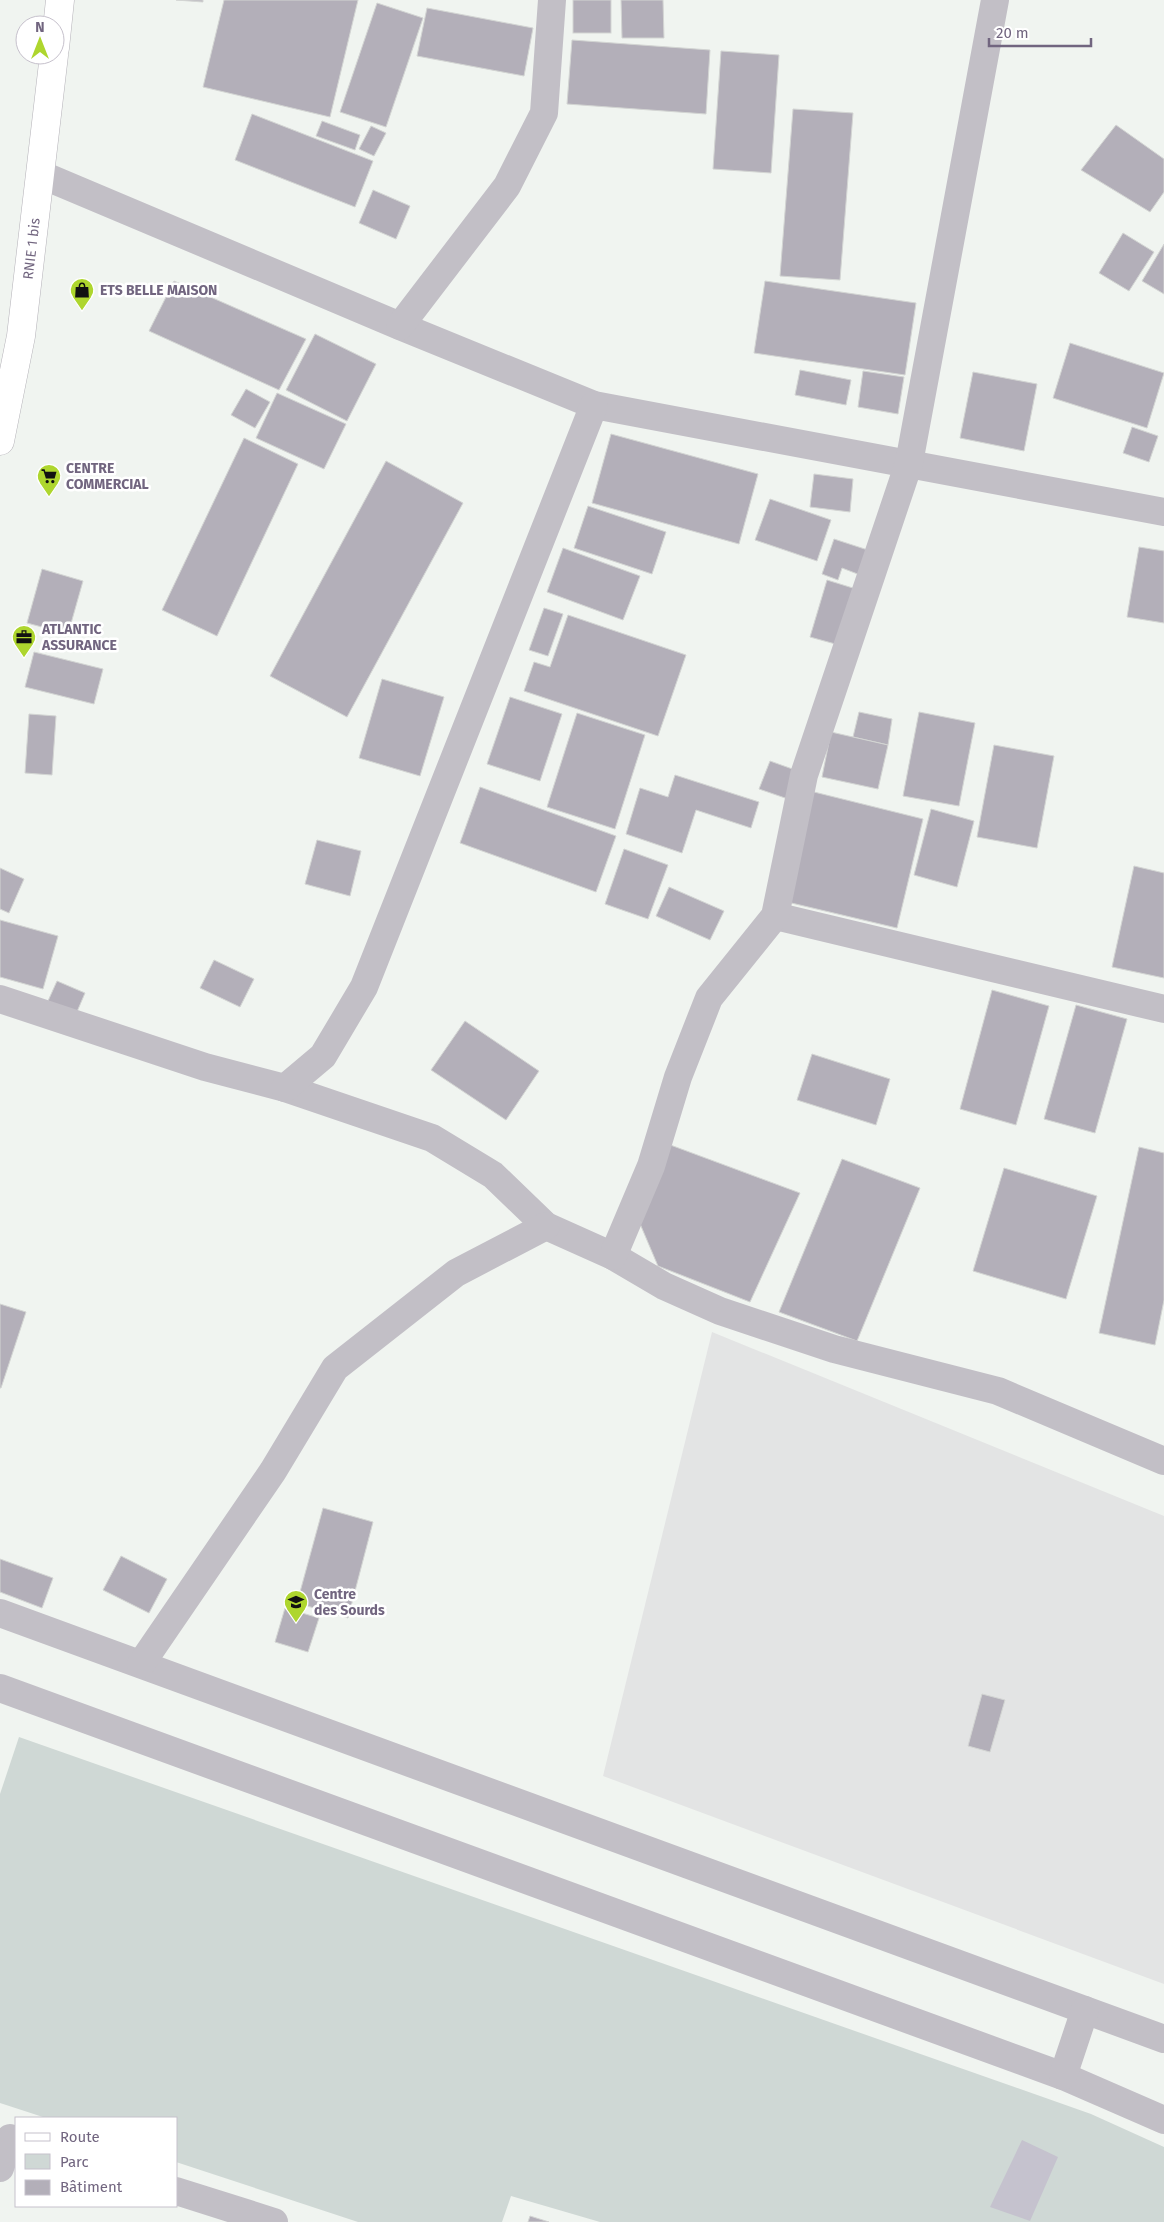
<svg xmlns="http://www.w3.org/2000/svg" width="1164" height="2222" viewBox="0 0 1164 2222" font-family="'Fira Sans',sans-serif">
  <rect width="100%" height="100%" fill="#f0f4f0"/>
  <path fill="#e3e4e4" d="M 712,1332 L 1164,1516 L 1164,1984 L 603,1776 Z"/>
  <path fill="#cfd8d5" d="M 19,1737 L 1091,2114 L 1164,2147 L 1164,2222 L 600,2222 L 511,2196 L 502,2222 L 358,2222 L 176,2162 L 176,2118 L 46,2118 L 0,2103 L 0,1794 Z"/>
  <path fill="#c5c2ce" d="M 1022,2140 L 1058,2157 L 1030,2221 L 990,2207 Z"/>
  <g fill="#b3afb9" stroke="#d3d5d3">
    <path d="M 176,0 L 203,0 L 203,2 Z"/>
    <path d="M 224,0 L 358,0 L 330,117 L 203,87 Z"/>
    <rect x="573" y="0" width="38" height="33"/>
    <path d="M 621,0 L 663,0 L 664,38 L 622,38 Z"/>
    <path d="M 377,3 L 423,18 L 386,127 L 340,112 Z"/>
    <path d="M 427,8 L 533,28 L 524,76 L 417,56 Z"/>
    <path d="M 572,40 L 710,50 L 706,114 L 567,104 Z"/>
    <path d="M 721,51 L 779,55 L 771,173 L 713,169 Z"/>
    <path d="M 793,109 L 853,113 L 840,280 L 780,276 Z"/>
    <path d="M 252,114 L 373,161 L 355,207 L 235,160 Z"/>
    <path d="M 322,121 L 360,135 L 355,150 L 316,136 Z"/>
    <path d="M 1116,125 L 1164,159 L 1164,192 L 1150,212 L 1081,170 Z"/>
    <path d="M 371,126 L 386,133 L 374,156 L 359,149 Z"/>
    <path d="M 373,190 L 410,206 L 396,239 L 359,223 Z"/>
    <path d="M 1123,233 L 1154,252 L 1129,291 L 1099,273 Z"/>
    <path d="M 1164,244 L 1164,294 L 1142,281 Z"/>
    <path d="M 174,281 L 306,339 L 279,390 L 149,331 Z"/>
    <path d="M 765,281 L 916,303 L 905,375 L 754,353 Z"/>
    <path d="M 315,334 L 376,364 L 347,421 L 286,390 Z"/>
    <path d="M 1070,343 L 1164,373 L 1147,428 L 1053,398 Z"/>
    <path d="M 800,370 L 851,380 L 846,405 L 795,395 Z"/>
    <path d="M 863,371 L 904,377 L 898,414 L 858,407 Z"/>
    <path d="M 973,372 L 1037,384 L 1024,451 L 960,438 Z"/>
    <path d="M 246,389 L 270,402 L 255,428 L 231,415 Z"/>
    <path d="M 277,393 L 346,424 L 324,469 L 256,438 Z"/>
    <path d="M 1132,427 L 1158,436 L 1149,462 L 1123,453 Z"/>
    <path d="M 611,434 L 758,474 L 739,544 L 592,503 Z"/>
    <path d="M 244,438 L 298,464 L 217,636 L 162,610 Z"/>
    <path d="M 386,461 L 463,503 L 347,717 L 270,676 Z"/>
    <path d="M 814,474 L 853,479 L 850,512 L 810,507 Z"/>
    <path d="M 770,499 L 831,520 L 817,561 L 755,540 Z"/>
    <path d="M 588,506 L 666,532 L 652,574 L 574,548 Z"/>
    <path d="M 834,539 L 877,553 L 868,578 L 842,568 L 838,580 L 822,574 Z"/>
    <path d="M 1139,547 L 1164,551 L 1164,623 L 1127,617 Z"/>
    <path d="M 563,548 L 640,576 L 623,620 L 547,592 Z"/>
    <path d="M 42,569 L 83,581 L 68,634 L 27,623 Z"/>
    <path d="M 827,580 L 856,589 L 839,645 L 810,637 Z"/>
    <path d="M 544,608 L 563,614 L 548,656 L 529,650 Z"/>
    <path d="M 568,615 L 686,655 L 658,736 L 524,691 L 534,662 L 550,667 Z"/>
    <path d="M 34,652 L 103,669 L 94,704 L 25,687 Z"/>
    <path d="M 382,679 L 444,697 L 420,776 L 359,758 Z"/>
    <path d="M 510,697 L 562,714 L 540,781 L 487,764 Z"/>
    <path d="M 859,712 L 892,719 L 888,745 L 853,737 Z"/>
    <path d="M 919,712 L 975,723 L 959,806 L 903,796 Z"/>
    <path d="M 577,713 L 645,735 L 615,829 L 547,807 Z"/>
    <path d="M 29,714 L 56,716 L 52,775 L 25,773 Z"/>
    <path d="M 831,732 L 888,745 L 878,789 L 822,777 Z"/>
    <path d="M 994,745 L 1054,756 L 1037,848 L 977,837 Z"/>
    <path d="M 770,761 L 798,771 L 788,799 L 759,789 Z"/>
    <path d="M 675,775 L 759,802 L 751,828 L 696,810 L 682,853 L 626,834 L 640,788 L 668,797 Z"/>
    <path d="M 480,787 L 616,836 L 596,892 L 460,843 Z"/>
    <path d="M 810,791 L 923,819 L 897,928 L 783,901 Z"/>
    <path d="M 931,809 L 974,821 L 957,887 L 914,875 Z"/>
    <path d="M 317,840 L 361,851 L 350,896 L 305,884 Z"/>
    <path d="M 624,849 L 668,865 L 648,919 L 605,904 Z"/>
    <path d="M 1134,866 L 1164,873 L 1164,978 L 1112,967 Z"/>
    <path d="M 0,868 L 24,879 L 9,913 L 0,909 Z"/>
    <path d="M 669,887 L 724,911 L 710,940 L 656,916 Z"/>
    <path d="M 0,920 L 58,936 L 43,989 L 0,977 Z"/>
    <path d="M 214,960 L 254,979 L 240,1007 L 200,988 Z"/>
    <path d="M 57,981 L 85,993 L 76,1014 L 48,1001 Z"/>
    <path d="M 992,990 L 1049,1006 L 1016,1125 L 960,1109 Z"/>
    <path d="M 1076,1005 L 1127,1019 L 1095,1133 L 1044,1119 Z"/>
    <path d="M 465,1021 L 539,1071 L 506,1120 L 431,1070 Z"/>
    <path d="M 812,1054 L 890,1079 L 876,1125 L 797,1100 Z"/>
    <path d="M 665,1143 L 800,1193 L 750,1302 L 658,1266 L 638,1219 Z"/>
    <path d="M 1139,1147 L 1164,1153 L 1164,1300 L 1155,1345 L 1099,1333 Z"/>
    <path d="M 842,1159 L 920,1188 L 857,1341 L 779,1312 Z"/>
    <path d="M 1004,1168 L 1097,1196 L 1066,1299 L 973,1271 Z"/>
    <path d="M 0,1304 L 26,1312 L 1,1388 L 0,1388 Z"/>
    <path d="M 323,1508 L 373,1522 L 348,1618 L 297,1603 Z"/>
    <path d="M 121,1556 L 167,1579 L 149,1613 L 103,1590 Z"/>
    <path d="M 0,1559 L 53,1578 L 42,1608 L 0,1592 Z"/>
    <path d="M 285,1608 L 319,1618 L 308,1652 L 275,1642 Z"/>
    <path d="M 982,1694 L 1005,1700 L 990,1752 L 968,1746 Z"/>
    <path d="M 530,2216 L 549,2222 L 528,2222 Z"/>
  </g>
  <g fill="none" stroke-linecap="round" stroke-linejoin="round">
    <g stroke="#b4b1b8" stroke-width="29">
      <g id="primary">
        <path d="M 55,48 L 60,0"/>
        <path id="s1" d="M 0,441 L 21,336 L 54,55"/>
      </g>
    </g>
    <g stroke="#c2bfc6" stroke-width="28">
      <path d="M 42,175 L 400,326 L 594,405 L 1164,512"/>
      <path d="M 400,326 L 507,186 L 544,113 L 552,0"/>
      <path d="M 775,916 L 1164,1009"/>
      <path d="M 0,999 L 205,1067 L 285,1088 L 432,1138 L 493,1175 L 546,1226 L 613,1256 L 664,1286 L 720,1311 L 834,1349 L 998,1391 L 1164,1461"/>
      <path d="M 285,1088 L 323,1056 L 364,987 L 594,405"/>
      <path d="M 613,1256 L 651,1166 L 678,1077 L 709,998 L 775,916 L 804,775 L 909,463 L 995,0"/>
      <path d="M 0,1613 L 1164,2039"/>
      <path d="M 141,1664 L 273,1471 L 335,1368 L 456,1273 L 546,1226"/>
      <path d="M 0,1688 L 1063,2076 L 1164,2120"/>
      <path d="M 1063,2076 L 1085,2010"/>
      <path d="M 0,2168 L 10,2138"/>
      <path d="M 176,2191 L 274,2222"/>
    </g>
    <use href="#primary" stroke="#fff" stroke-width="28"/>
  </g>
  <defs>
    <g id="shop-pin" transform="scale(1.25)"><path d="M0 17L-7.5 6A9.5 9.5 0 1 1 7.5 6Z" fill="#aed62e" stroke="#fff"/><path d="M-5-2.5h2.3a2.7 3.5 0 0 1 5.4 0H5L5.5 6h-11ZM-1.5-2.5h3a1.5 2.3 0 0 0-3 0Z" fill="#111"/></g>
    <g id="supermarket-pin" transform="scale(1.25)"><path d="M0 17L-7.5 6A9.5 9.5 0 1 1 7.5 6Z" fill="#aed62e" stroke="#fff"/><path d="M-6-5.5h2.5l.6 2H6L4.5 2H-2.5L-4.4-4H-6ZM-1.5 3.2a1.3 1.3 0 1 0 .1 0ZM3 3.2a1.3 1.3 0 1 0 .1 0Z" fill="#111"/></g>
    <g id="office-pin" transform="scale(1.25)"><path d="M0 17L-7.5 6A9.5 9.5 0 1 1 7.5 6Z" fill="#aed62e" stroke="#fff"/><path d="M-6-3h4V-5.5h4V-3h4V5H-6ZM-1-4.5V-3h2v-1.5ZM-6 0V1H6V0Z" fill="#111"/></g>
    <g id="school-pin" transform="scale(1.25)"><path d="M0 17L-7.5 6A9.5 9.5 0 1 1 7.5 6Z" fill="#aed62e" stroke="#fff"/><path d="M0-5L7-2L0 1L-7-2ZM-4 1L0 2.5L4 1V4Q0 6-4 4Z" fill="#111"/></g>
  </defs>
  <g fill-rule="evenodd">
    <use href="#shop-pin" x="82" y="290"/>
    <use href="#supermarket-pin" x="49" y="476"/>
    <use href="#office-pin" x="24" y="637"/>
    <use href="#school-pin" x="296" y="1602"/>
  </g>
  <g text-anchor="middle" stroke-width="5" stroke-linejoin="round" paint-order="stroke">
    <g font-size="14" fill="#71657f" stroke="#fff">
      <text dy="5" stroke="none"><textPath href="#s1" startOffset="195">RNIE 1 bis</textPath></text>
    </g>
    <g font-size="14" font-weight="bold" fill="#71657f" stroke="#fff" text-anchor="start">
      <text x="100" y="295">ETS BELLE MAISON</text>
      <text x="66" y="473">CENTRE<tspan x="66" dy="16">COMMERCIAL</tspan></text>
      <text x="42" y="634">ATLANTIC<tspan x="42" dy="16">ASSURANCE</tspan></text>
      <text x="314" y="1599">Centre<tspan x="314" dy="16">des Sourds</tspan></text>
    </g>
  </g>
  <rect x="15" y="2117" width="162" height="90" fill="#ffffff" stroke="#c6c1cc"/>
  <rect x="25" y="2133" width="25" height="8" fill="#ffffff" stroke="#c6c1cc"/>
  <text x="60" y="2142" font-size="15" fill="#71657f">Route</text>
  <rect x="25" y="2154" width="25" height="15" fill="#cfd8d5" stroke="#c6c1cc"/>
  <text x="60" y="2167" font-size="15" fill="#71657f">Parc</text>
  <rect x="25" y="2180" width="25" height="15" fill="#b3afb9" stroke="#c6c1cc"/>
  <text x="60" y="2192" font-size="15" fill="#71657f">Bâtiment</text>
  <g transform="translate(40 40)"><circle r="24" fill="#ffffff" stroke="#c6c1cc"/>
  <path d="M0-4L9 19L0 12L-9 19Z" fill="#aed62e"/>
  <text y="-8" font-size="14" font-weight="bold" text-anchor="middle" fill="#71657f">N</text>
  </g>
  <path d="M989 38v8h102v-8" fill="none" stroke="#71657f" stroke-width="2.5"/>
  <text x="996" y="38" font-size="15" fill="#71657f" stroke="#ffffff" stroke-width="4" paint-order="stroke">20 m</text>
</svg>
